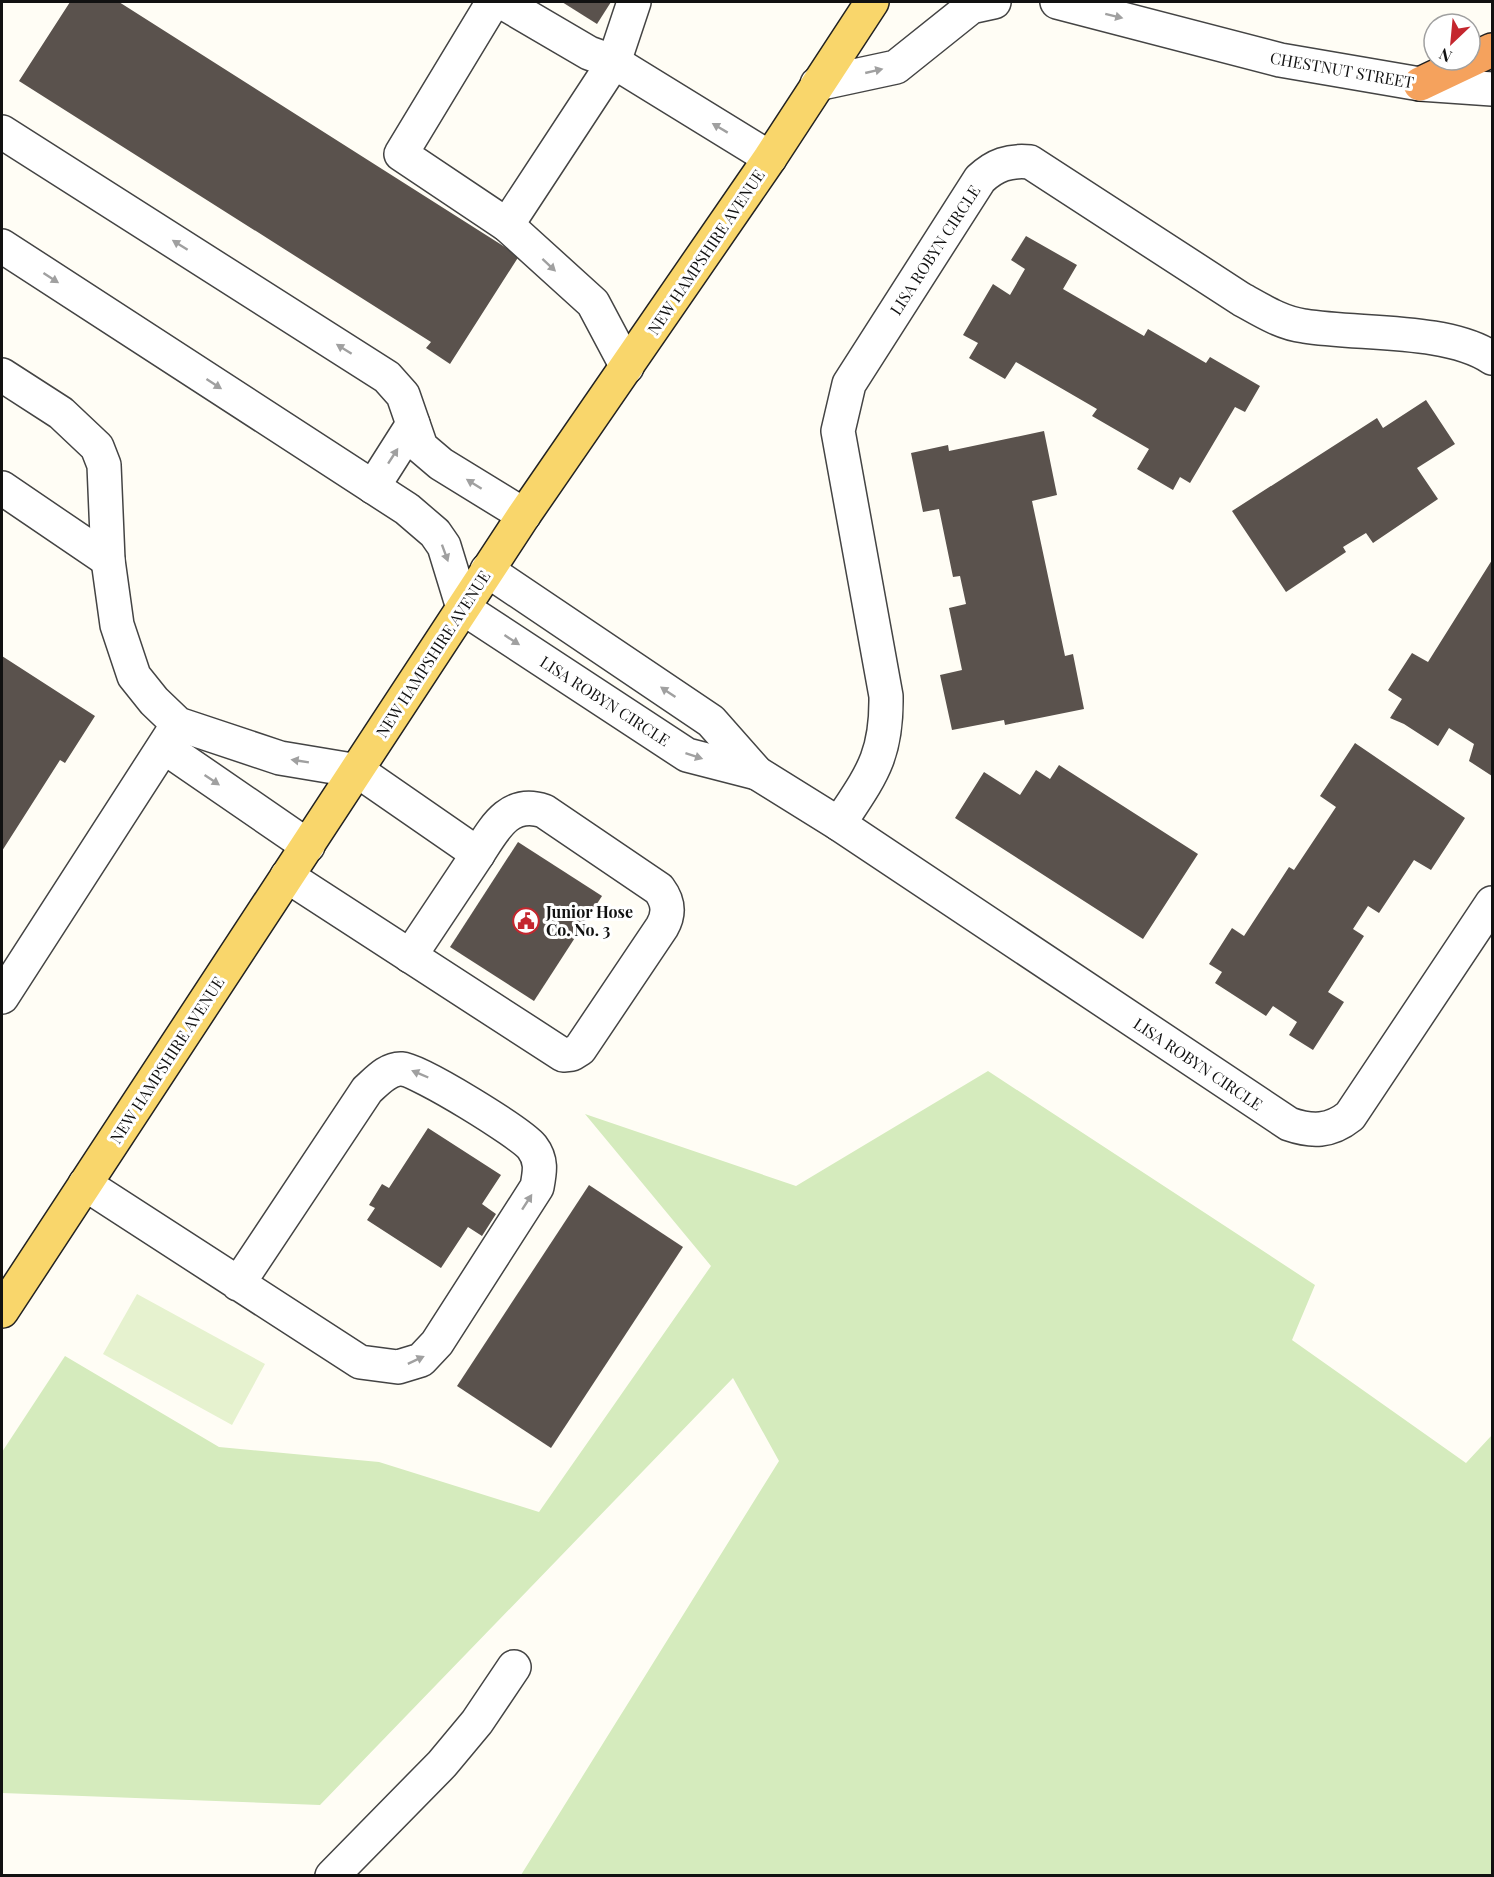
<svg xmlns="http://www.w3.org/2000/svg" width="1494" height="1877" viewBox="0 0 1494 1877" font-family="'Playfair Display',serif">
  <rect width="100%" height="100%" fill="#fffdf5"/>
  <path fill="#d5ebbd" d="M 988,1071 L 1315,1285 L 1292,1340 L 1466,1463 L 1492,1435 L 1492,1875 L 521,1875 L 779,1461 L 733,1378 L 320,1805 L 2,1793 L 2,1452 L 65,1356 L 219,1447 L 379,1462 L 539,1512 L 711,1266 L 585,1114 L 796,1186 Z"/>
  <path fill="#e6f2cf" d="M 137,1294 L 265,1364 L 232,1425 L 103,1354 Z"/>
  <g fill="#5a524d">
    <path d="M 70,2 L 119,2 L 519,256 L 450,364 L 426,348 L 431,342 L 19,81 Z"/>
    <path d="M 562,2 L 611,2 L 597,24 Z"/>
    <path d="M 1026,236 L 1077,265 L 1063,289 L 1144,336 L 1148,329 L 1206,363 L 1210,357 L 1260,386 L 1245,412 L 1235,407 L 1190,483 L 1180,477 L 1173,490 L 1137,469 L 1149,449 L 1092,416 L 1097,409 L 1016,362 L 1005,379 L 969,358 L 978,343 L 963,335 L 993,284 L 1010,295 L 1025,269 L 1011,260 Z"/>
    <path d="M 1426,400 L 1455,444 L 1417,468 L 1438,499 L 1373,543 L 1366,533 L 1343,547 L 1346,552 L 1286,592 L 1232,511 L 1377,418 L 1383,428 Z"/>
    <path d="M 1044,431 L 1057,495 L 1032,501 L 1065,656 L 1073,654 L 1084,709 L 1005,725 L 1004,720 L 952,730 L 940,675 L 962,670 L 949,608 L 966,604 L 960,576 L 953,577 L 939,509 L 923,512 L 911,453 L 948,445 L 949,451 Z"/>
    <path d="M 1492,560 L 1492,776 L 1469,761 L 1474,744 L 1449,728 L 1438,746 L 1404,724 L 1390,718 L 1402,699 L 1388,690 L 1412,653 L 1428,662 Z"/>
    <path d="M 2,656 L 95,716 L 65,763 L 60,760 L 2,851 Z"/>
    <path d="M 1355,743 L 1465,818 L 1431,870 L 1414,860 L 1379,913 L 1368,906 L 1353,929 L 1364,936 L 1328,992 L 1344,1002 L 1313,1050 L 1289,1035 L 1297,1022 L 1273,1006 L 1266,1016 L 1215,983 L 1222,972 L 1209,964 L 1232,928 L 1244,936 L 1289,867 L 1294,870 L 1336,807 L 1320,796 Z"/>
    <path d="M 1059,765 L 1198,854 L 1143,939 L 955,818 L 984,772 L 1020,795 L 1036,770 L 1050,779 Z"/>
    <path d="M 518,842 L 602,896 L 534,1001 L 450,947 Z"/>
    <path d="M 428,1128 L 501,1175 L 482,1204 L 496,1214 L 482,1236 L 468,1227 L 441,1268 L 367,1220 L 375,1208 L 369,1205 L 382,1184 L 389,1188 Z"/>
    <path d="M 589,1185 L 683,1247 L 551,1448 L 457,1386 Z"/>
  </g>
  <g fill="none" stroke-linecap="round" stroke-linejoin="round">
    <g stroke="#444" stroke-width="36">
      <g id="minor">
        <path d="M 493,2 L 401,154 L 507,225 L 593,303 L 627,367"/>
        <path d="M 502,2 L 589,53 L 614,62 L 770,158"/>
        <path d="M 1057,2 L 1280,60 L 1420,84 L 1492,89"/>
        <path d="M 817,84 L 896,67 L 971,7 L 994,2"/>
        <path d="M 2,132 L 387,377 L 403,395 L 421,447 L 441,464 L 524,515"/>
        <path d="M 507,225 L 614,62 L 634,2"/>
        <path d="M 2,246 L 407,509 L 435,533 L 444,546 L 463,608 L 687,755 L 757,773"/>
        <path d="M 2,375 L 61,413 L 97,447 L 104,465 L 108,560 L 117,625 L 134,676 L 154,701 L 178,724 L 280,758 L 358,771 L 478,854 C 494,829 509,799 544,811 L 659,889 C 668,901 670,913 662,927 L 580,1049 L 572,1054 L 563,1055 L 287,876"/>
        <path d="M 373,487 L 413,424"/>
        <path d="M 2,488 L 108,560"/>
        <path d="M 487,570 L 711,721 L 757,773 L 839,824 L 1289,1124 C 1312,1132 1330,1132 1350,1116 L 1492,903"/>
        <path d="M 164,747 L 308,846"/>
        <path d="M 839,824 C 871,775 887,757 886,696 L 838,431 L 849,384 L 980,179 C 995,165 1009,160 1030,162 L 1241,299 C 1261,310 1281,323 1304,326 C 1359,335 1447,328 1492,358"/>
        <path d="M 410,956 L 478,854"/>
        <path d="M 2,997 L 178,724"/>
        <path d="M 85,1184 L 360,1362 L 398,1367 L 421,1360 L 437,1343 L 537,1187 C 540,1171 542,1160 532,1147 C 521,1133 419,1070 402,1069 C 388,1068 377,1081 367,1090 L 238,1284"/>
        <path d="M 332,1876 L 442,1764 L 477,1722 L 514,1667"/>
      </g>
    </g>
    <g stroke="#222" stroke-width="36">
      <path id="major" d="M 2,1311 L 524,515 L 770,158 L 872,2"/>
    </g>
    <g stroke="#222" stroke-width="36">
      <path id="highway" d="M 1420,84 L 1492,50"/>
    </g>
    <use href="#minor" stroke="#fff" stroke-width="33"/>
    <use href="#major" stroke="#f9d66b" stroke-width="33"/>
    <use href="#highway" stroke="#f5a25d" stroke-width="33"/>
  </g>
  <defs><path id="oneway-solid" d="M-6-.8H1V-3.2L6.5 0L1 3.2V.8H-6Z" transform="scale(1.5)"/></defs>
  <g fill="#a0a0a0">
    <use href="#oneway-solid" transform="translate(1114 16) rotate(14)"/>
    <use href="#oneway-solid" transform="translate(874 71) rotate(-13)"/>
    <use href="#oneway-solid" transform="translate(720 128) rotate(-149)"/>
    <use href="#oneway-solid" transform="translate(180 245) rotate(-148)"/>
    <use href="#oneway-solid" transform="translate(549 265) rotate(43)"/>
    <use href="#oneway-solid" transform="translate(51 278) rotate(33)"/>
    <use href="#oneway-solid" transform="translate(344 349) rotate(-148)"/>
    <use href="#oneway-solid" transform="translate(214 384) rotate(33)"/>
    <use href="#oneway-solid" transform="translate(393 456) rotate(-57)"/>
    <use href="#oneway-solid" transform="translate(474 484) rotate(-148)"/>
    <use href="#oneway-solid" transform="translate(445 553) rotate(70)"/>
    <use href="#oneway-solid" transform="translate(512 640) rotate(33)"/>
    <use href="#oneway-solid" transform="translate(668 692) rotate(-146)"/>
    <use href="#oneway-solid" transform="translate(694 756) rotate(18)"/>
    <use href="#oneway-solid" transform="translate(300 761) rotate(-171)"/>
    <use href="#oneway-solid" transform="translate(212 780) rotate(34)"/>
    <use href="#oneway-solid" transform="translate(420 1074) rotate(-157)"/>
    <use href="#oneway-solid" transform="translate(527 1202) rotate(-57)"/>
    <use href="#oneway-solid" transform="translate(416 1360) rotate(-25)"/>
  </g>
  <defs>
    <g id="civic-ring" transform="scale(1.35)"><circle r="9.5" fill="#fff" stroke="#c4262e" stroke-width="1.5"/><path d="M-.6-6.5H3V-4.5H.6V-3L4-1V1h2V6H-6V1h2V-1L-.6-3ZM-1.2 2.5V6h2.4V2.5Z" fill="#c4262e"/></g>
  </defs>
  <g fill-rule="evenodd">
    <use href="#civic-ring" x="526" y="921"/>
  </g>
  <g text-anchor="middle" stroke-width="6" stroke-linejoin="round" paint-order="stroke">
    <g font-size="16" fill="#111" stroke="#fff">
      <text transform="translate(1342 70) rotate(10)" y="6">CHESTNUT STREET</text>
      <text transform="translate(935 250) rotate(-57)" y="6">LISA ROBYN CIRCLE</text>
      <text transform="translate(706 252) rotate(-56)" y="6">NEW HAMPSHIRE AVENUE</text>
      <text transform="translate(433 654) rotate(-57)" y="6">NEW HAMPSHIRE AVENUE</text>
      <text transform="translate(605 701) rotate(33)" y="6">LISA ROBYN CIRCLE</text>
      <text transform="translate(167 1060) rotate(-57)" y="6">NEW HAMPSHIRE AVENUE</text>
      <text transform="translate(1198 1064) rotate(34)" y="6">LISA ROBYN CIRCLE</text>
    </g>
    <g font-size="16" font-weight="bold" fill="#111" stroke="#fff" text-anchor="start">
      <text x="546" y="918">Junior Hose<tspan x="546" dy="18">Co. No. 3</tspan></text>
    </g>
  </g>
  <rect width="1494" height="1877" fill="none" stroke="#111111" stroke-width="6"/>
  <g transform="translate(1452 42) rotate(206)"><circle r="28" fill="#ffffff" stroke="#a0a0a0" stroke-width="1.5"/>
  <path d="M0-4.5L10 22L0 15L-10 22Z" fill="#c4262e"/>
  <text y="-9" font-size="16" font-weight="bold" text-anchor="middle" fill="#111111">N</text>
  </g>
</svg>
